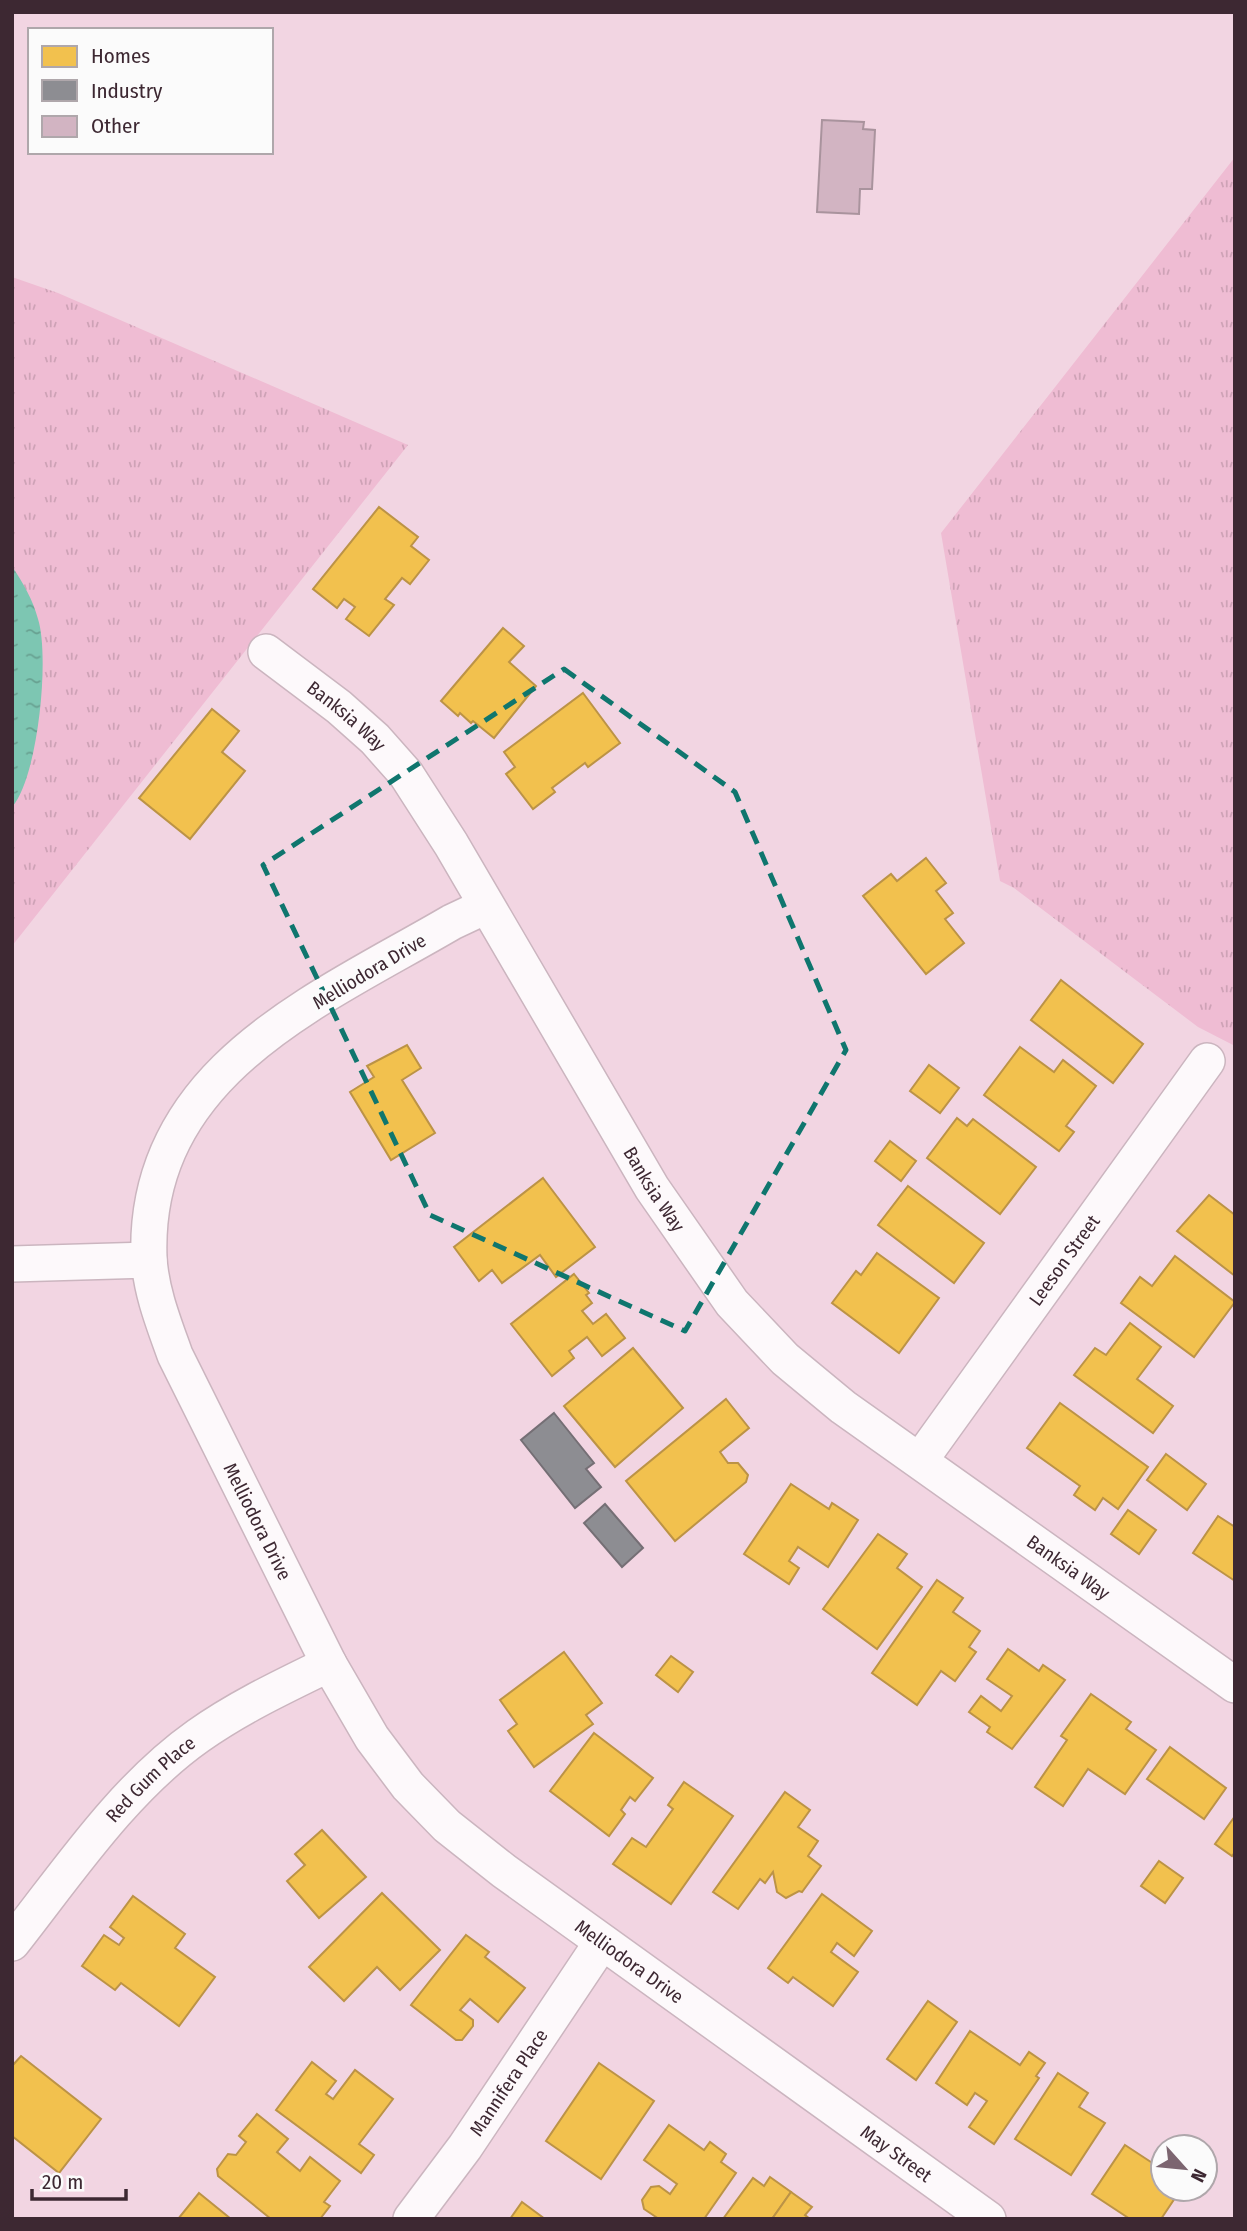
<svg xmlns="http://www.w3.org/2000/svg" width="1247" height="2231" viewBox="0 0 1247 2231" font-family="'Fira Sans Condensed',sans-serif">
  <defs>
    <pattern id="grass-tufts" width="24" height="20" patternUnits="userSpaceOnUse" patternTransform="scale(1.75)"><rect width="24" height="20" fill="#efbcd3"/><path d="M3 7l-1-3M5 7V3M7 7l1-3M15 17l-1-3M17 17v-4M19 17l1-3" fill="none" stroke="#cea2b6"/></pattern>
    <pattern id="water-ripples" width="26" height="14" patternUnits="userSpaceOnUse" patternTransform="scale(1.75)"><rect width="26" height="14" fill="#7dc6b2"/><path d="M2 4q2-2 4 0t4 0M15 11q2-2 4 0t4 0" fill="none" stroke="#68a191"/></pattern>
  </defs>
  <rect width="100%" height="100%" fill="#f2d5e2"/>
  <g fill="url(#grass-tufts)">
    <path d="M 1235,157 L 1235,1046 L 1198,1027 L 1014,888 L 1000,881 L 941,533 Z"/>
    <path d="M 12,277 L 58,293 L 408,445 L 12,946 Z"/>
  </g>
  <path fill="url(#water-ripples)" d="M 12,566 C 23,583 33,600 38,619 C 50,657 38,778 12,807 Z"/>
  <g fill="#f2c14e" stroke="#bc9346" stroke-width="2">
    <path d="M 379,507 L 418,537 L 411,546 L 429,560 L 410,584 L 402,578 L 385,599 L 394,605 L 369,636 L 346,619 L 355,607 L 344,599 L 337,608 L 313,589 Z"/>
    <path d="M 503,628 L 524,646 L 509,662 L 536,686 L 494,738 L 473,721 L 471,723 L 460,713 L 458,716 L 441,701 Z"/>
    <path d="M 583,693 L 620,743 L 588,767 L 585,763 L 552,788 L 555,792 L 533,809 L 506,774 L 515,767 L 504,752 Z"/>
    <path d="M 212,709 L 239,731 L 222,752 L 245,771 L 190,839 L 139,798 Z"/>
    <path d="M 926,858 L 946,883 L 936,891 L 953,913 L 945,919 L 964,943 L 926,974 L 863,896 L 891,874 L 897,881 Z"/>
    <path d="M 1061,980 L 1143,1044 L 1113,1083 L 1031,1020 Z"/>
    <path d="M 407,1045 L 421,1068 L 402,1080 L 435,1133 L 391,1160 L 350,1092 L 374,1077 L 367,1066 Z"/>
    <path d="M 1020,1047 L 1054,1072 L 1063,1060 L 1096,1086 L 1066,1126 L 1074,1132 L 1059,1151 L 984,1095 Z"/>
    <path d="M 929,1065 L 959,1088 L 940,1113 L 910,1091 Z"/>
    <path d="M 957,1118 L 967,1126 L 973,1119 L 1036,1167 L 1000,1214 L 927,1158 Z"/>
    <path d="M 890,1141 L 916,1161 L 901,1181 L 875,1161 Z"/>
    <path d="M 543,1178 L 595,1247 L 556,1277 L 540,1255 L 502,1283 L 492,1270 L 479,1281 L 454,1247 Z"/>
    <path d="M 908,1186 L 984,1243 L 954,1283 L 878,1225 Z"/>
    <path d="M 1209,1195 L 1235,1215 L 1235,1276 L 1177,1231 Z"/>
    <path d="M 877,1253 L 939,1298 L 899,1353 L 832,1303 L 856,1271 L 861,1275 Z"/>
    <path d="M 1175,1256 L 1235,1302 L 1194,1357 L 1121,1303 L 1140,1277 L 1152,1286 Z"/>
    <path d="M 574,1274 L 589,1293 L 586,1295 L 592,1303 L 582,1311 L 593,1324 L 606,1314 L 625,1338 L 602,1356 L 587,1337 L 569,1351 L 574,1358 L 552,1376 L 511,1324 Z"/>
    <path d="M 1130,1323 L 1161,1347 L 1137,1379 L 1173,1406 L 1153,1433 L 1074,1375 L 1095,1348 L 1106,1355 Z"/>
    <path d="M 633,1348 L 683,1408 L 615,1467 L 564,1406 Z"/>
    <path d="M 726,1399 L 749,1428 L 720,1452 L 728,1463 L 738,1463 L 748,1475 L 746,1482 L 675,1541 L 626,1481 Z"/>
    <path d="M 1060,1403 L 1148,1467 L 1118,1509 L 1103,1498 L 1095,1510 L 1074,1495 L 1080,1486 L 1027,1448 Z"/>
    <path d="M 1166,1454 L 1206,1484 L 1187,1510 L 1147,1480 Z"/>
    <path d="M 791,1484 L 829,1509 L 832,1503 L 858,1520 L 828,1567 L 798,1547 L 789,1561 L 799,1568 L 789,1584 L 744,1554 Z"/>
    <path d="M 1128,1510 L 1156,1530 L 1139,1554 L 1111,1534 Z"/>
    <path d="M 1218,1516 L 1235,1527 L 1235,1581 L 1193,1553 Z"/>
    <path d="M 878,1534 L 907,1554 L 897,1568 L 922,1587 L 877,1649 L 823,1609 Z"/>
    <path d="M 937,1580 L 963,1598 L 953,1612 L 980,1631 L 969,1647 L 976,1652 L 955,1681 L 941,1671 L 917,1705 L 872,1673 Z"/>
    <path d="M 1008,1649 L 1039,1671 L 1043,1665 L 1065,1680 L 1012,1749 L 987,1732 L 990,1727 L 969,1712 L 981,1696 L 1001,1711 L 1012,1696 L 987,1679 Z"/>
    <path d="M 564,1652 L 602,1703 L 586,1715 L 593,1724 L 534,1767 L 508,1731 L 517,1724 L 500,1700 Z"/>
    <path d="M 671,1656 L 693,1672 L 678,1692 L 656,1675 Z"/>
    <path d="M 1091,1694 L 1131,1722 L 1126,1729 L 1156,1750 L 1125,1794 L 1088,1769 L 1063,1806 L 1035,1787 L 1067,1740 L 1061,1736 Z"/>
    <path d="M 594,1733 L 653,1778 L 635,1801 L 630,1797 L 621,1810 L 625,1814 L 609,1836 L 550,1791 Z"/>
    <path d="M 1170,1747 L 1226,1788 L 1204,1819 L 1147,1779 Z"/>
    <path d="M 684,1782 L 733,1816 L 671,1904 L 613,1864 L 632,1838 L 646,1847 L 673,1809 L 668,1805 Z"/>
    <path d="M 785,1792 L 810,1810 L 798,1827 L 818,1841 L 808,1856 L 821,1866 L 802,1892 L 799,1891 L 786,1898 L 777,1892 L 773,1872 L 765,1883 L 760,1879 L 738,1909 L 713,1892 Z"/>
    <path d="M 1235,1816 L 1235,1852 L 1232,1856 L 1215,1844 Z"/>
    <path d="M 322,1830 L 366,1877 L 319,1918 L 287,1881 L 305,1865 L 295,1854 Z"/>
    <path d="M 1159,1861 L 1183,1878 L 1165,1903 L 1141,1886 Z"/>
    <path d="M 382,1893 L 440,1950 L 400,1990 L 377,1967 L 344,2001 L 309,1967 Z"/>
    <path d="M 822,1894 L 872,1931 L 854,1956 L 837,1943 L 831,1952 L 858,1972 L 833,2006 L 793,1977 L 788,1983 L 768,1968 Z"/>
    <path d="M 133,1896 L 185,1934 L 175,1948 L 215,1977 L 179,2026 L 121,1983 L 115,1990 L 82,1966 L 104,1935 L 119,1945 L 124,1938 L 110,1927 Z"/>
    <path d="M 466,1935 L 489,1952 L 485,1957 L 525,1988 L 498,2022 L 470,1999 L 460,2010 L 473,2020 L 473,2026 L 462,2040 L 456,2040 L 411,2005 Z"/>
    <path d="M 928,2001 L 957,2022 L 916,2080 L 887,2059 Z"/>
    <path d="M 970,2031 L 1020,2065 L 1029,2052 L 1045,2063 L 1036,2076 L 1039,2078 L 994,2144 L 969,2127 L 987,2101 L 975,2093 L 967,2105 L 936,2083 Z"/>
    <path d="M 21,2056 L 101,2119 L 59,2173 L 12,2136 L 12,2066 Z"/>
    <path d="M 312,2062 L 336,2081 L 326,2094 L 333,2099 L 355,2070 L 393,2099 L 359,2144 L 374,2155 L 361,2173 L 276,2110 Z"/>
    <path d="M 599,2063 L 654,2101 L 601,2179 L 546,2141 Z"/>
    <path d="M 1058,2073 L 1088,2093 L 1079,2107 L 1105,2123 L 1071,2175 L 1015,2139 Z"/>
    <path d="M 257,2114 L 288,2139 L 277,2152 L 300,2171 L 310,2157 L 340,2181 L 324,2202 L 330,2206 L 320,2219 L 271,2219 L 218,2176 L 217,2169 L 228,2154 L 236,2155 L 246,2142 L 239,2136 Z"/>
    <path d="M 669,2125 L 704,2150 L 710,2142 L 726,2154 L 721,2162 L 736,2173 L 704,2219 L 659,2219 L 644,2209 L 642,2200 L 651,2187 L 659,2186 L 670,2194 L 677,2184 L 644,2160 Z"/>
    <path d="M 1125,2145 L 1163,2170 L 1163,2189 L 1181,2189 L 1161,2219 L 1130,2219 L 1092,2194 Z"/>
    <path d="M 770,2177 L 791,2192 L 772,2219 L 723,2219 L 753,2178 L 764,2186 Z"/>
    <path d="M 791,2192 L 812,2207 L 805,2215 L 810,2219 L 772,2219 Z"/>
    <path d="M 199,2193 L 231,2219 L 178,2219 Z"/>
    <path d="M 522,2202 L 545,2219 L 510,2219 Z"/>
  </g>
  <g fill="#8d8d92" stroke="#756f75" stroke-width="2">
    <path d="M 554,1413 L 594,1463 L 586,1469 L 601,1487 L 575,1508 L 521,1440 Z"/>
    <path d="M 605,1504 L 643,1548 L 622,1567 L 584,1523 Z"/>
  </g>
  <path fill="#d2b4c2" stroke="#a9939d" stroke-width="2" d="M 822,120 L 864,122 L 863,129 L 875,130 L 872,189 L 860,189 L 859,214 L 817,212 Z"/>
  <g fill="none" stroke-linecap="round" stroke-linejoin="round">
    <g stroke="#cbb5bf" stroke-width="38">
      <g id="street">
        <path id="s1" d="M 266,652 L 339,707 L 375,739 L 406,774 L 451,844 L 652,1188 L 732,1303 L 785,1359 L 843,1407 L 1235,1685"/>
        <path id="s2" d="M 486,906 L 452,922 C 317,1001 142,1072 149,1258 C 151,1292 164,1324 175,1355 L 329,1664 L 372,1738 L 408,1786 L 447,1826 L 504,1871 L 988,2219"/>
        <path d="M 12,1264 L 149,1260"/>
        <path id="s3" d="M 921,1459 L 1207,1061"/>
        <path id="s4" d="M 12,1943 C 68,1872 123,1789 198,1736 C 239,1707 284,1686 329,1664"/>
        <path id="s5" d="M 411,2219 L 465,2147 L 602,1942"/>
      </g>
    </g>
    <use href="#street" stroke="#fdf9fb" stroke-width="35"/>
  </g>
  <path fill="none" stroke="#0f766e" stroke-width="5" stroke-dasharray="14 9" stroke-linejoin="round" d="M 564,669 L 735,792 L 846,1050 L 685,1331 L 430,1215 L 263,865 Z"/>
  <g text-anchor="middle" stroke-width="7" stroke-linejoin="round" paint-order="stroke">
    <g font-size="19" fill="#3d2832" stroke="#fbfbfb">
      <text dy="7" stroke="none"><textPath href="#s1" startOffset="103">Banksia Way</textPath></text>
      <text transform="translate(369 971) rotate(-31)" y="7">Melliodora Drive</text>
      <text dy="7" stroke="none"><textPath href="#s1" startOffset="670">Banksia Way</textPath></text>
      <text dy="7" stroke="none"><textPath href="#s3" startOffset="245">Leeson Street</textPath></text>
      <text dy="7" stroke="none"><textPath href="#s2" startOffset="805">Melliodora Drive</textPath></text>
      <text dy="7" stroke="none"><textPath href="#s1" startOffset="1237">Banksia Way</textPath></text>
      <text dy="7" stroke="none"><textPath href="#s4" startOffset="215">Red Gum Place</textPath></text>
      <text dy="7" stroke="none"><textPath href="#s2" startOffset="1393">Melliodora Drive</textPath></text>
      <text dy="7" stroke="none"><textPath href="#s5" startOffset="168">Mannifera Place</textPath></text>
      <text dy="7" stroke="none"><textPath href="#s2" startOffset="1722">May Street</textPath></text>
    </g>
  </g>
  <rect width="1247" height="2231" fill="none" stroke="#3d2832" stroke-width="28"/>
  <rect x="28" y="28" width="245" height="126" fill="#fbfbfb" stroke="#afa7ab" stroke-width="2"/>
  <rect x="42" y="46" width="35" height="21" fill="#f2c14e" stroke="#afa7ab" stroke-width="2"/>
  <text x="91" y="63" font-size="21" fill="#3d2832">Homes</text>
  <rect x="42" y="80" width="35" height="21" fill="#8d8d92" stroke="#afa7ab" stroke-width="2"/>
  <text x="91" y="98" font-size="21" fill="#3d2832">Industry</text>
  <rect x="42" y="116" width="35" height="21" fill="#d2b4c2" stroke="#afa7ab" stroke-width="2"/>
  <text x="91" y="133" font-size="21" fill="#3d2832">Other</text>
  <g transform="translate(1184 2168) rotate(117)"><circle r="33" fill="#fbfbfb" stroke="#afa7ab" stroke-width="2"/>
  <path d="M0-5L12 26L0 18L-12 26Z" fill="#7c6570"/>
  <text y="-10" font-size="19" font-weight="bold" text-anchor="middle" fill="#3d2832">N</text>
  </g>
  <path d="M32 2189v10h94v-10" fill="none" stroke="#3d2832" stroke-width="3.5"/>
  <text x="42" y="2189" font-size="21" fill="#3d2832" stroke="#fbfbfb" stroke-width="5" paint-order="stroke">20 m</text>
</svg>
